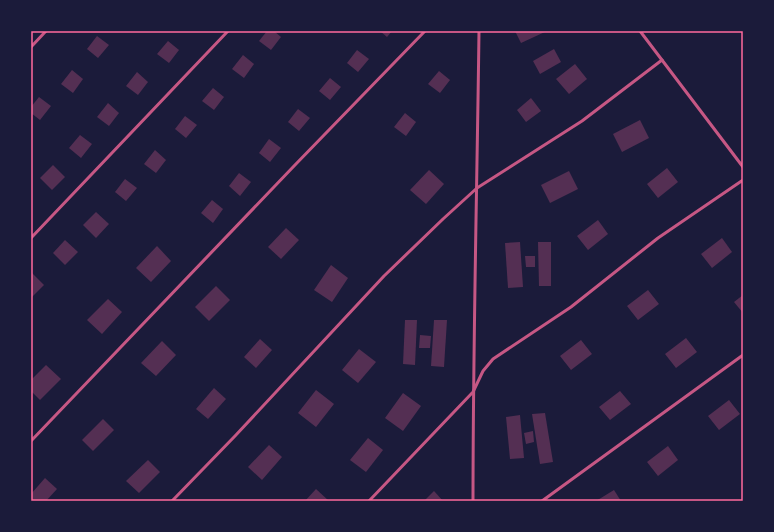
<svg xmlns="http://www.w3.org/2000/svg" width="774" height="532" viewBox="0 0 774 532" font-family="Manrope,sans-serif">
  <rect width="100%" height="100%" fill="#1b1b3a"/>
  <g fill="#542f53">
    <path d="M 267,31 L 274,31 L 281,37 L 271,50 L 259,41 Z"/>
    <path d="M 380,31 L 392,31 L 387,37 Z"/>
    <path d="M 515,31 L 547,31 L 521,43 Z"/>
    <path d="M 97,36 L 109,45 L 98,58 L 87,49 Z"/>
    <path d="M 168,41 L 179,50 L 169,63 L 157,54 Z"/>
    <path d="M 554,49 L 561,62 L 540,74 L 533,61 Z"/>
    <path d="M 357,50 L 369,59 L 358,72 L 347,63 Z"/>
    <path d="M 243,55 L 254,64 L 244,78 L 232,69 Z"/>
    <path d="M 575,64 L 587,79 L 569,94 L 556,79 Z"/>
    <path d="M 72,70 L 83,79 L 73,93 L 61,84 Z"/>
    <path d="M 439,71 L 450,80 L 440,93 L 428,84 Z"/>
    <path d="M 137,72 L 148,82 L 138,95 L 126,86 Z"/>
    <path d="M 330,78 L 341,87 L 330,100 L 319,91 Z"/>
    <path d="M 213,88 L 224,97 L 214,110 L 202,101 Z"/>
    <path d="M 39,97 L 51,106 L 40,120 L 31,113 L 31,107 Z"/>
    <path d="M 531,98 L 541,111 L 526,122 L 517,110 Z"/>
    <path d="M 108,103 L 119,113 L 109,126 L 97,117 Z"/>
    <path d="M 298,109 L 310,118 L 299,131 L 288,122 Z"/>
    <path d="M 405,113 L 416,122 L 406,136 L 394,127 Z"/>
    <path d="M 185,116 L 197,125 L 186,138 L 175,129 Z"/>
    <path d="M 640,120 L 649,138 L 622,152 L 613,134 Z"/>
    <path d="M 80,135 L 92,144 L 81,158 L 69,148 Z"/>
    <path d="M 269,139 L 281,148 L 270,162 L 259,153 Z"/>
    <path d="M 155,150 L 166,160 L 156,173 L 144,164 Z"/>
    <path d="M 53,165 L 65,177 L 52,190 L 40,178 Z"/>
    <path d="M 667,168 L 678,182 L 658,198 L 647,184 Z"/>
    <path d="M 429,170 L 444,184 L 426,204 L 410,190 Z"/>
    <path d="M 569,171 L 578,189 L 550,203 L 541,185 Z"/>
    <path d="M 239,173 L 251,182 L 240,196 L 229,186 Z"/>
    <path d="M 125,179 L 137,188 L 126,201 L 115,192 Z"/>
    <path d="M 212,200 L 223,209 L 213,223 L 201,213 Z"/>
    <path d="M 96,212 L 109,224 L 96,238 L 83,225 Z"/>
    <path d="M 598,220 L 608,234 L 588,250 L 577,236 Z"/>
    <path d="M 286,228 L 299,240 L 281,259 L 268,247 Z"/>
    <path d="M 722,238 L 732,252 L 712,268 L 701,254 Z"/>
    <path d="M 65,240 L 78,252 L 65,265 L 53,253 Z"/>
    <path d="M 520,242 L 523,287 L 508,288 L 505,243 Z"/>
    <path d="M 538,242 L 551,242 L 551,286 L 539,286 Z"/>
    <path d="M 157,246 L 171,261 L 151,282 L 136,268 Z"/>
    <path d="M 525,256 L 535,256 L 535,267 L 526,267 Z"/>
    <path d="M 331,265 L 348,278 L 332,302 L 314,290 Z"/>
    <path d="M 32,273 L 44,285 L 31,298 L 31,274 Z"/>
    <path d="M 216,286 L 230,300 L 209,321 L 195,307 Z"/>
    <path d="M 648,290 L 659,304 L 638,320 L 627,306 Z"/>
    <path d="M 743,295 L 743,313 L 734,302 Z"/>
    <path d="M 108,299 L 122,312 L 102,334 L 87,320 Z"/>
    <path d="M 405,320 L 417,320 L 415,365 L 403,364 Z"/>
    <path d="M 434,320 L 447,320 L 444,367 L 431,366 Z"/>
    <path d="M 420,335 L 431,336 L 430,348 L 419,348 Z"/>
    <path d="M 686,338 L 697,352 L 676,368 L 665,354 Z"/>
    <path d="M 260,339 L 272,350 L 256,368 L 244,357 Z"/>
    <path d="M 581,340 L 592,354 L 571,370 L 560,356 Z"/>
    <path d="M 162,341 L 176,355 L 156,376 L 141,363 Z"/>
    <path d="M 359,349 L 376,362 L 358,383 L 342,370 Z"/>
    <path d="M 46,365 L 61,379 L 40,400 L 31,391 L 31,380 Z"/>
    <path d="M 214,388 L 226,399 L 208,419 L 196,409 Z"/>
    <path d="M 316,390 L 334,404 L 316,427 L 298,413 Z"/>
    <path d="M 620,391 L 631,404 L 610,420 L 599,407 Z"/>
    <path d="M 403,393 L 421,406 L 403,431 L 385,418 Z"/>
    <path d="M 729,400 L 740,414 L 719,430 L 708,416 Z"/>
    <path d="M 545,413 L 553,462 L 540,464 L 532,414 Z"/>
    <path d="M 520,415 L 524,458 L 510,459 L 506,417 Z"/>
    <path d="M 103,419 L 114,430 L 93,451 L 82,440 Z"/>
    <path d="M 533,431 L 534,442 L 526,444 L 524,433 Z"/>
    <path d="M 368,438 L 383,450 L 366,472 L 350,460 Z"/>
    <path d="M 269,445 L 282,457 L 262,480 L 248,467 Z"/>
    <path d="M 668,446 L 678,460 L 658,476 L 647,462 Z"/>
    <path d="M 148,460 L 160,472 L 139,493 L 126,481 Z"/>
    <path d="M 45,478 L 57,489 L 46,501 L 31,501 L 31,494 Z"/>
    <path d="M 316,489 L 329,501 L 305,501 Z"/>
    <path d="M 614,490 L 621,501 L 596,501 Z"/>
    <path d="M 434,491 L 443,501 L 424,501 Z"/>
  </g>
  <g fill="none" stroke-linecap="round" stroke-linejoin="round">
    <g stroke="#c65784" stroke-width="3">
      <path d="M 640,31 L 743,167"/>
      <path d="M 31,47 L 46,31"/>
      <path d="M 31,238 L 228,31"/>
      <path d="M 31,441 L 294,166 L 425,31"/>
      <path d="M 172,501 L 235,436 L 384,276 L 443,219 L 477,188 L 582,121 L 662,60"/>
      <path d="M 369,501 L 473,392 L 483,371 L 493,359 L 571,307 L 658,238 L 743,180"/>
      <path d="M 473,501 C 473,344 477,188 479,31"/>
      <path d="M 542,501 L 743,355"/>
    </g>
  </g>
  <rect width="774" height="532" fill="none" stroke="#1b1b3a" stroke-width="64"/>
  <rect x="32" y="32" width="710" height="468" fill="none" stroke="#ff6b9d" stroke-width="1.5"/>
</svg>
